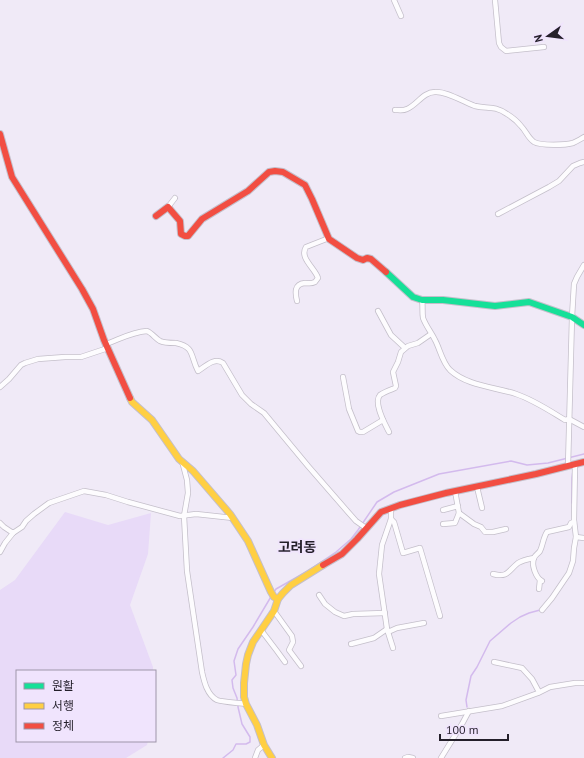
<svg xmlns="http://www.w3.org/2000/svg" width="584" height="758" viewBox="0 0 584 758" font-family="'PT Sans','Noto Sans KR',sans-serif">
  <rect width="100%" height="100%" fill="#f0eaf7"/>
  <path fill="#e8daf8" d="M 65,512 L 108,525 L 151,513 L 148,554 L 130,605 L 153,667 L 153,671 L 17,671 L 17,741 L 148,741 L 147,745 L 126,758 L 0,758 L 0,590 L 15,580 Z"/>
  <g fill="none" stroke-linecap="round" stroke-linejoin="round">
    <g stroke="#d3baed" stroke-width="1.5">
      <path d="M 572,503 L 572,478 L 573,470"/>
      <path d="M 274,592 L 276,589 L 306,572 L 336,552 L 351,539 L 358,530 L 377,502 L 394,492 L 439,474 L 511,461 L 527,465 L 548,463 L 584,454"/>
      <path d="M 467,707 L 466,700 L 471,676 L 477,667 L 490,641 L 511,623 L 520,617 L 529,613 L 540,610"/>
      <path d="M 223,758 L 233,750 L 236,744 L 246,744 L 250,742 L 250,737 L 242,724 L 238,707 L 237,698 L 233,688 L 232,680 L 236,675 L 234,661 L 238,649 L 253,627 L 272,595"/>
    </g>
    <g stroke="#c4bfca" stroke-width="6">
      <g id="street">
        <path d="M 394,0 L 401,16"/>
        <path d="M 495,0 L 499,43 L 501,47 L 506,51 L 544,47"/>
        <path d="M 395,110 C 399,110 403,111 407,109 C 417,105 423,92 435,92 C 447,91 463,102 475,106 C 487,109 494,105 507,114 C 512,117 517,121 521,126 C 526,131 528,138 534,142 C 541,146 566,145 573,143 C 577,141 581,139 584,137"/>
        <path d="M 168,207 L 175,198"/>
        <path d="M 498,214 L 549,187 L 559,181 L 573,166 L 580,163 L 584,162"/>
        <path d="M 422,300 C 423,305 422,312 423,318 C 426,326 431,332 435,340 C 440,349 442,362 450,370 C 467,386 495,387 516,394 C 534,400 550,411 565,420 L 569,419 L 584,427"/>
        <path d="M 297,301 C 295,293 294,284 305,283 C 309,283 311,284 315,282 L 318,278 C 315,268 299,258 306,247 L 329,238"/>
        <path d="M 378,311 L 391,335 L 405,348"/>
        <path d="M 106,344 C 120,339 132,332 147,331 C 152,333 155,338 160,341 C 164,343 171,343 176,343 C 195,347 190,356 198,371 C 206,366 214,357 223,363 L 242,395 L 251,404 L 264,413 L 308,466 L 348,512 L 356,521 L 366,528"/>
        <path d="M 343,377 L 349,409 L 358,431 L 360,432 L 363,432 L 383,420"/>
        <path d="M 0,387 L 9,379 L 21,365 L 25,363 L 38,359 L 65,357 L 81,357 L 108,348"/>
        <path d="M 389,432 C 385,424 373,403 380,395 C 384,392 390,390 395,388 L 396,386 L 393,372 L 398,362 L 401,352 L 408,346 L 418,343 L 431,334"/>
        <path d="M 182,461 L 187,480 L 188,493 L 184,516 L 187,571 L 202,672 C 204,681 207,695 217,700 C 222,702 239,703 246,704"/>
        <path d="M 568,466 L 572,317 L 574,284 L 577,277 L 584,265"/>
        <path d="M 477,487 L 482,508"/>
        <path d="M 455,491 L 459,513 L 474,524 L 481,527 L 485,532 L 493,532 L 506,529"/>
        <path d="M 391,509 L 391,519 L 382,545 L 379,574 L 387,629 L 393,648"/>
        <path d="M 443,510 L 458,506"/>
        <path d="M 391,519 L 394,522 L 403,553 L 420,548 L 440,616"/>
        <path d="M 0,523 L 4,527 L 13,533 L 22,527 L 26,521 L 34,514 L 49,503 L 84,491 L 106,495 L 128,502 L 180,516 L 196,514 L 233,518"/>
        <path d="M 443,524 L 455,523 L 459,513"/>
        <path d="M 576,537 L 584,538"/>
        <path d="M 0,552 L 5,543 L 13,533"/>
        <path d="M 493,574 C 508,578 508,571 518,563 C 523,560 529,559 534,558"/>
        <path d="M 542,581 C 536,578 531,565 534,558 C 535,555 538,554 540,551 C 543,545 543,538 547,532 L 569,527 L 571,523 L 574,522"/>
        <path d="M 539,589 L 540,580"/>
        <path d="M 319,595 L 325,604 L 335,612 L 344,616 L 353,614 L 385,613"/>
        <path d="M 542,610 L 552,598 L 569,573 L 573,561 L 574,548 L 576,537 L 574,520 L 575,465"/>
        <path d="M 274,611 L 292,636 L 293,642 L 289,650 L 301,666"/>
        <path d="M 261,630 L 277,651 L 285,662"/>
        <path d="M 388,632 L 397,628 L 424,623"/>
        <path d="M 351,644 L 374,638 L 387,629"/>
        <path d="M 494,662 L 522,668 L 532,679 L 539,692"/>
        <path d="M 441,716 L 502,706 L 538,693 L 550,687 L 575,683 L 584,683"/>
        <path d="M 255,758 L 258,750 L 264,745"/>
        <path d="M 405,758 L 408,757 L 413,758"/>
        <path d="M 441,758 L 462,724 L 469,711"/>
      </g>
    </g>
    <g stroke="#c4bfca" stroke-width="8">
      <path id="fast" d="M 386,272 L 413,297 L 422,300 L 443,300 L 495,306 L 529,302 L 572,317 L 584,325"/>
    </g>
    <g stroke="#c4bfca" stroke-width="8">
      <g id="slow">
        <path d="M 130,398 L 132,402 L 152,420 L 179,459 L 193,471 L 230,514 L 248,541 L 271,592 L 274,597 L 278,599"/>
        <path d="M 272,758 L 264,745 L 257,725 L 246,704 L 244,697 L 244,683 L 246,664 L 248,655 L 253,642 L 274,611 L 278,599 L 283,593 L 291,585 L 323,565"/>
      </g>
    </g>
    <g stroke="#c4bfca" stroke-width="8">
      <g id="jam">
        <path d="M 0,134 L 12,177 L 82,289 L 93,309 L 104,340 L 130,398"/>
        <path d="M 156,216 L 168,207 L 180,221 L 181,234 L 185,236 L 188,236 L 202,219 L 248,191 L 269,172 L 275,171 L 283,172 L 305,185 L 312,199 L 329,239 L 357,258 L 363,260 L 367,258 L 371,259 L 386,272"/>
        <path d="M 323,565 L 342,554 L 357,539 L 381,512 L 400,505 L 446,493 L 536,474 L 584,462"/>
      </g>
    </g>
    <use href="#street" stroke="#fdfcfe" stroke-width="4.5"/>
    <use href="#fast" stroke="#16e098" stroke-width="6"/>
    <use href="#slow" stroke="#ffcf43" stroke-width="6"/>
    <use href="#jam" stroke="#f24e42" stroke-width="6"/>
  </g>
  <g text-anchor="middle" stroke-width="3.5" stroke-linejoin="round" paint-order="stroke">
    <g font-size="14" font-weight="bold" fill="#241f2a" stroke="#f0e4fd">
      <text x="297" y="552">고려동</text>
    </g>
  </g>
  <rect x="16" y="670" width="140" height="72" fill="#f0e4fd" stroke="#9e95a9"/>
  <rect x="24" y="683" width="20" height="6" fill="#16e098" stroke="#9e95a9"/>
  <text x="52" y="690" font-size="12" fill="#241f2a">원활</text>
  <rect x="24" y="703" width="20" height="6" fill="#ffcf43" stroke="#9e95a9"/>
  <text x="52" y="710" font-size="12" fill="#241f2a">서행</text>
  <rect x="24" y="723" width="20" height="6" fill="#f24e42" stroke="#9e95a9"/>
  <text x="52" y="730" font-size="12" fill="#241f2a">정체</text>
  <g transform="translate(548 36) rotate(256)" stroke="#f0e4fd" stroke-width="3" paint-order="stroke">
  <path d="M0-3L7 15L0 10L-7 15Z" fill="#241f2a"/>
  <text y="-6" font-size="11" font-weight="bold" text-anchor="middle" fill="#241f2a">N</text>
  </g>
  <path d="M440 734v6h68v-6" fill="none" stroke="#241f2a" stroke-width="2"/>
  <text x="446" y="734" font-size="12" fill="#241f2a" stroke="#f0e4fd" stroke-width="3" paint-order="stroke">100 m</text>
</svg>
